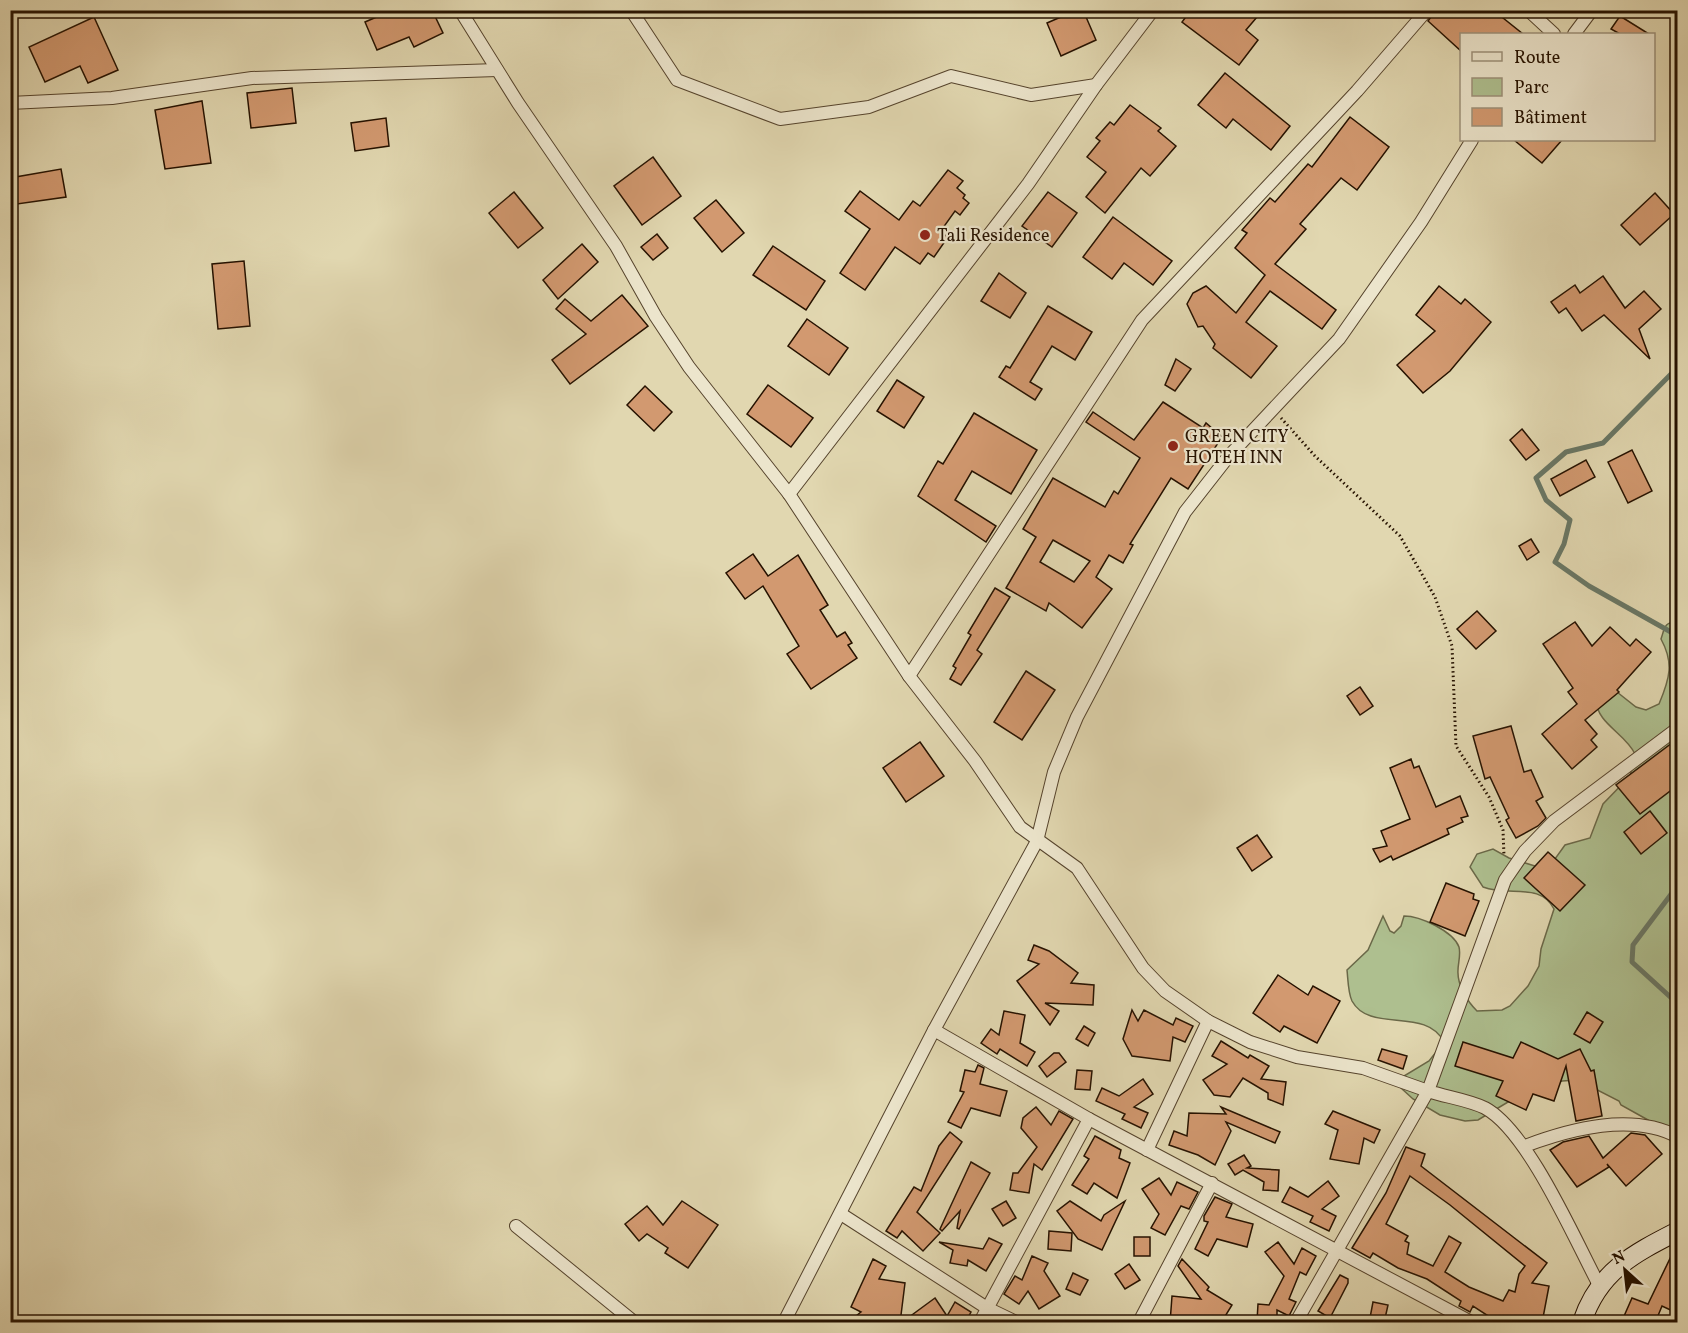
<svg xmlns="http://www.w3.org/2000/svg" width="1688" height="1333" viewBox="0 0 1688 1333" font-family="Vollkorn,serif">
  <rect width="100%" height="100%" fill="#e1d7b0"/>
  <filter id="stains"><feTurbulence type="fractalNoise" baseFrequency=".00333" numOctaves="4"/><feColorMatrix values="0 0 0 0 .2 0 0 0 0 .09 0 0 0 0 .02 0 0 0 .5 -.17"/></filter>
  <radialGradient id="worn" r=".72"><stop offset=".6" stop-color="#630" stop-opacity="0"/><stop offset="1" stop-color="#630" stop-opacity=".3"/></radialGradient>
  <path fill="#aebf8f" stroke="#6a6848" stroke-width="1.5" d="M 1677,621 L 1677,1142 L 1648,1120 L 1621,1105 L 1619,1101 L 1578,1080 L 1562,1081 L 1508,1102 L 1478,1120 L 1465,1121 L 1440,1115 L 1413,1099 L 1401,1088 L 1404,1076 L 1429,1061 L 1444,1042 C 1426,1006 1370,1034 1352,1001 C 1348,993 1348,979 1347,970 L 1368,950 L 1383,916 L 1390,931 L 1394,933 L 1401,926 L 1404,916 C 1420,916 1453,931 1459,947 C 1461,955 1458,963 1458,970 C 1457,985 1467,1001 1477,1011 L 1502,1010 L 1510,1006 L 1528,986 L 1539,966 L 1541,949 L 1554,909 C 1540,882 1510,897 1483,887 L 1470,867 L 1477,854 L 1493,849 L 1509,858 L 1538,867 L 1555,859 L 1565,845 L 1590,838 L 1603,804 L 1630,776 L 1635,754 C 1625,733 1597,724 1596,700 L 1617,692 L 1636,707 L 1646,710 L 1659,704 C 1670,678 1674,663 1661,639 C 1665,627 1664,623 1677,621 Z"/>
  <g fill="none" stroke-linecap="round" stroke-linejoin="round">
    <g stroke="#697765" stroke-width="5">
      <path d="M 1678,367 L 1603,443 L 1566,452 L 1536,478 L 1546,500 L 1570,520 L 1564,544 L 1555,562 L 1589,586 L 1678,636"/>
      <path d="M 1678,885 L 1633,945 L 1632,962 L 1678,1004"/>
    </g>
  </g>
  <g fill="#d29970" stroke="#261200" stroke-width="1.5" fill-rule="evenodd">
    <path d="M 393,10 L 432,10 L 443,33 L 414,47 L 409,37 L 377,50 L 365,22 Z"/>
    <path d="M 1077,10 L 1083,10 L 1096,40 L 1061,56 L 1047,23 Z"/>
    <path d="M 1191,10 L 1263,10 L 1246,30 L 1258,40 L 1239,65 L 1182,22 Z"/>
    <path d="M 1436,10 L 1493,10 L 1523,34 L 1461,34 L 1461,51 L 1428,21 Z"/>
    <path d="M 1620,16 L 1649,34 L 1620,34 L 1611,29 Z"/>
    <path d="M 94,17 L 118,70 L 88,83 L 80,66 L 45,82 L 29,47 Z"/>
    <path d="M 1225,73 L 1290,126 L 1271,150 L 1233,119 L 1226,128 L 1198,105 Z"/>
    <path d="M 292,88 L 296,123 L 251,128 L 247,93 Z"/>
    <path d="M 202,101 L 211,163 L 165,169 L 155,110 Z"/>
    <path d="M 1130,105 L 1161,128 L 1158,131 L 1176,146 L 1150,176 L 1141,168 L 1105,213 L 1086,197 L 1106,172 L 1087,157 L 1100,141 L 1096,138 L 1110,122 L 1114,125 Z"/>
    <path d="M 1350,117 L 1389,147 L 1357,190 L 1341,178 L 1300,224 L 1306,229 L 1275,264 L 1336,310 L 1322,329 L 1270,291 L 1246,322 L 1277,346 L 1251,378 L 1213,348 L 1215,344 L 1203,326 L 1198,327 L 1187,304 L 1193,293 L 1206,286 L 1236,313 L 1265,275 L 1235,248 L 1247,233 L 1242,230 L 1270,198 L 1275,202 L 1308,164 L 1312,167 Z"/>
    <path d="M 386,118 L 389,146 L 355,151 L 351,123 Z"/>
    <path d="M 1514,140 L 1562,140 L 1542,163 Z"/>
    <path d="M 653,157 L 681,196 L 642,225 L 614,186 Z"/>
    <path d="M 61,169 L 66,197 L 10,205 L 10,178 Z"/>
    <path d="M 948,170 L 963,181 L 957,188 L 965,195 L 963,198 L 969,203 L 960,215 L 955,211 L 940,232 L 948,237 L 934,257 L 928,253 L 920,264 L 895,247 L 865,290 L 840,273 L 870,229 L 845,211 L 860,191 L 899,220 L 913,201 L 920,206 Z"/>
    <path d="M 514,192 L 543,228 L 518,248 L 489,213 Z"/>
    <path d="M 1048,192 L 1077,213 L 1052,247 L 1022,226 Z"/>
    <path d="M 1655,193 L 1674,214 L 1640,245 L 1621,225 Z"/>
    <path d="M 716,200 L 744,233 L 722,252 L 694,218 Z"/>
    <path d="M 1113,217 L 1172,261 L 1153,285 L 1124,263 L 1112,279 L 1083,257 Z"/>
    <path d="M 657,234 L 668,248 L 653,260 L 641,247 Z"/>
    <path d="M 582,244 L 598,262 L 558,299 L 543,280 Z"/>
    <path d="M 773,246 L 825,281 L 806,310 L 753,275 Z"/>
    <path d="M 244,261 L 250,326 L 218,329 L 212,264 Z"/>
    <path d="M 999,273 L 1026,293 L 1010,318 L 981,301 Z"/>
    <path d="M 1603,276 L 1625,308 L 1644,291 L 1661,309 L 1639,329 L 1650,359 L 1604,315 L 1582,331 L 1566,308 L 1559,313 L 1551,302 L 1575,285 L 1580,293 Z"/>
    <path d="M 1439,286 L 1461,304 L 1465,299 L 1491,322 L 1450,371 L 1423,393 L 1397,365 L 1435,331 L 1416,315 Z"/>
    <path d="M 622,295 L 648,326 L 570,384 L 552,360 L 586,334 L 556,309 L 565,299 L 591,321 Z"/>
    <path d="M 1048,306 L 1092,332 L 1075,360 L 1052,346 L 1030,382 L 1042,389 L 1035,400 L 999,377 L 1006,366 L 1010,368 Z"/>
    <path d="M 807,319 L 848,348 L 829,375 L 788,346 Z"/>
    <path d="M 1176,359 L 1191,369 L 1175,391 L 1165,385 Z"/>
    <path d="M 897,380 L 924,397 L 904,428 L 877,411 Z"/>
    <path d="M 768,385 L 813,418 L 791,447 L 747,414 Z"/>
    <path d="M 645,386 L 672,412 L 654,431 L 627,405 Z"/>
    <path d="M 1163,402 L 1203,428 L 1206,423 L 1222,437 L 1188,489 L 1171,478 L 1130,544 L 1133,545 L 1123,563 L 1109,555 L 1096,577 L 1112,589 L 1082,628 L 1049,603 L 1046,611 L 1006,588 L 1036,537 L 1023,529 L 1053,478 L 1105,507 L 1114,491 L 1118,494 L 1140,458 L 1086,422 L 1093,412 L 1134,440 ZM 1053,540 L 1090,561 L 1074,582 L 1040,562 Z"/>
    <path d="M 974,413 L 1037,450 L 1011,494 L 972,471 L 955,500 L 996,526 L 986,542 L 918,496 L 938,461 L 943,464 Z"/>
    <path d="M 1522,429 L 1539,450 L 1526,460 L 1510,440 Z"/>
    <path d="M 1632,450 L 1652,491 L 1628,503 L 1608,462 Z"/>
    <path d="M 1586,460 L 1595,477 L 1560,496 L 1551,479 Z"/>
    <path d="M 1531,539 L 1539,552 L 1527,560 L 1519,546 Z"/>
    <path d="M 753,554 L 768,576 L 798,555 L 828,605 L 820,610 L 837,637 L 845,632 L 852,643 L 848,645 L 857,658 L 811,689 L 787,654 L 799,646 L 763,586 L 745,599 L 726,573 Z"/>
    <path d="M 995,588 L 1010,597 L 977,650 L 982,654 L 961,685 L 950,679 L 956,668 L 953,666 L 971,635 L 968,633 Z"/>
    <path d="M 1477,611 L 1496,631 L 1476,649 L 1457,629 Z"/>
    <path d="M 1575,622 L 1592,646 L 1610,627 L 1630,646 L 1636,639 L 1651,652 L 1617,690 L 1619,692 L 1585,720 L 1597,734 L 1591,740 L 1597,747 L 1572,769 L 1542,734 L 1577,704 L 1568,692 L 1573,688 L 1543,644 Z"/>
    <path d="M 1026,671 L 1055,690 L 1022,740 L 994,722 Z"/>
    <path d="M 1360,687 L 1373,706 L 1360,715 L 1347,696 Z"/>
    <path d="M 1511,726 L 1524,772 L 1531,770 L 1543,797 L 1536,801 L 1546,818 L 1538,826 L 1516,838 L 1506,820 L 1509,818 L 1490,777 L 1485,779 L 1473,736 Z"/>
    <path d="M 920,742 L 944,776 L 906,802 L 883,768 Z"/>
    <path d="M 1672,743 L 1677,748 L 1677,780 L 1672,785 L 1674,788 L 1640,814 L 1616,785 Z"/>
    <path d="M 1411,759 L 1414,768 L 1419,766 L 1436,807 L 1460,796 L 1468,816 L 1461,818 L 1463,822 L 1447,829 L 1449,834 L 1393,860 L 1391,856 L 1380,862 L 1373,849 L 1387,846 L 1381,831 L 1410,819 L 1390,768 Z"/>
    <path d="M 1650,811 L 1667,833 L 1641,854 L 1624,832 Z"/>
    <path d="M 1257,835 L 1272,857 L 1252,871 L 1237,848 Z"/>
    <path d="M 1548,852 L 1585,885 L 1560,911 L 1524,878 Z"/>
    <path d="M 1446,883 L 1474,894 L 1473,899 L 1479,901 L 1465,936 L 1430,922 Z"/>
    <path d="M 1034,945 L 1049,951 L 1078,973 L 1071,983 L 1094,985 L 1093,1005 L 1045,1003 L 1059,1011 L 1050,1025 L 1017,981 L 1039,964 L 1028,960 Z"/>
    <path d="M 1278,975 L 1308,995 L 1313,986 L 1340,1001 L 1317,1043 L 1284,1026 L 1280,1032 L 1253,1013 Z"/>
    <path d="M 1132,1010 L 1138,1021 L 1144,1010 L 1173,1025 L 1176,1018 L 1193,1026 L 1185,1042 L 1173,1037 L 1170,1061 L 1132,1056 L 1123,1039 Z"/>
    <path d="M 1004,1011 L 1025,1015 L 1020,1043 L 1035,1052 L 1027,1066 L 1000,1049 L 997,1054 L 981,1043 L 991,1029 L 999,1035 Z"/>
    <path d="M 1587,1012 L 1603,1022 L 1590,1043 L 1574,1034 Z"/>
    <path d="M 1084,1026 L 1095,1033 L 1088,1046 L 1076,1039 Z"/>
    <path d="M 1221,1041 L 1248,1058 L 1250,1055 L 1269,1066 L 1261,1079 L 1286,1082 L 1283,1105 L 1268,1099 L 1268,1093 L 1243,1078 L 1230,1097 L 1214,1095 L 1203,1080 L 1227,1064 L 1212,1056 Z"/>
    <path d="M 1463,1042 L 1513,1058 L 1521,1042 L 1558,1059 L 1580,1049 L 1591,1071 L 1594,1070 L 1602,1116 L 1576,1121 L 1566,1066 L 1554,1101 L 1533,1094 L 1526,1110 L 1496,1096 L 1503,1081 L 1455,1066 Z"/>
    <path d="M 1382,1049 L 1407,1056 L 1403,1069 L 1378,1060 Z"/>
    <path d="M 1054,1053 L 1059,1053 L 1066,1062 L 1047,1077 L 1039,1066 Z"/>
    <path d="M 978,1065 L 984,1068 L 980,1084 L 1007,1091 L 1000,1116 L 971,1108 L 961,1128 L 948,1122 L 964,1092 L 960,1091 L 965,1070 L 975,1072 Z"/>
    <path d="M 1077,1070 L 1092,1071 L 1090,1090 L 1075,1089 Z"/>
    <path d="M 1143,1079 L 1153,1094 L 1134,1107 L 1148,1113 L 1141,1128 L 1122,1119 L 1125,1114 L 1096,1101 L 1102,1088 L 1119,1096 Z"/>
    <path d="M 1036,1107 L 1051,1125 L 1059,1111 L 1073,1119 L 1042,1170 L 1034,1164 L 1029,1193 L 1010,1190 L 1013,1173 L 1018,1173 L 1037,1147 L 1021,1128 L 1023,1118 Z"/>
    <path d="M 1221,1107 L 1280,1132 L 1275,1143 L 1226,1122 L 1231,1131 L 1215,1165 L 1198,1155 L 1169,1145 L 1174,1131 L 1187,1136 L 1189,1113 L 1226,1114 Z"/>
    <path d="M 1333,1111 L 1380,1130 L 1374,1143 L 1364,1138 L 1359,1164 L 1330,1159 L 1338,1130 L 1325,1124 Z"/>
    <path d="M 950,1132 L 962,1142 L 917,1212 L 940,1233 L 923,1251 L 902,1231 L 897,1238 L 886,1231 L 914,1187 L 921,1191 L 939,1146 Z"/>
    <path d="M 1631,1133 L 1645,1135 L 1662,1154 L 1626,1186 L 1607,1164 L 1609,1167 L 1577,1187 L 1550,1150 L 1563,1142 L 1589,1136 L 1603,1158 Z"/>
    <path d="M 1095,1136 L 1121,1150 L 1119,1158 L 1130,1163 L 1117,1198 L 1094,1183 L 1087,1194 L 1072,1185 L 1089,1159 L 1084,1156 Z"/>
    <path d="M 1406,1147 L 1425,1154 L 1421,1166 L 1547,1263 L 1532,1283 L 1549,1286 L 1542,1323 L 1499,1323 L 1473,1306 L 1470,1312 L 1459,1306 L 1461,1301 L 1427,1279 L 1398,1268 L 1373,1253 L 1370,1258 L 1352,1248 L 1386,1193 ZM 1410,1176 L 1450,1205 L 1525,1266 L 1519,1274 L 1515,1292 L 1509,1290 L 1503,1301 L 1469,1287 L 1445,1272 L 1461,1243 L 1449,1236 L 1433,1266 L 1407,1254 L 1409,1243 L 1405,1241 L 1408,1236 L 1386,1224 Z"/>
    <path d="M 1244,1155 L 1251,1166 L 1247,1168 L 1279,1170 L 1278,1191 L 1263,1190 L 1264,1182 L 1243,1170 L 1235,1175 L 1228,1164 Z"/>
    <path d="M 971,1162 L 990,1173 L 959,1229 L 957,1228 L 960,1211 L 942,1231 L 940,1229 Z"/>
    <path d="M 1159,1178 L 1171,1195 L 1177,1182 L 1198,1192 L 1189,1209 L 1181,1206 L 1165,1235 L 1151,1228 L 1159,1214 L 1142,1189 Z"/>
    <path d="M 1328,1181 L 1339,1196 L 1322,1209 L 1336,1216 L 1329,1231 L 1310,1222 L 1313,1216 L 1282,1202 L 1290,1187 L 1308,1197 Z"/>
    <path d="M 1215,1197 L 1232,1204 L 1226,1217 L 1253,1224 L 1247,1247 L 1217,1239 L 1208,1256 L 1195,1249 L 1208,1222 L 1204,1221 L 1204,1216 Z"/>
    <path d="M 682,1201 L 718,1225 L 688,1268 L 665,1253 L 668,1248 L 647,1234 L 639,1241 L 625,1224 L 647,1206 L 663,1225 Z"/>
    <path d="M 1006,1201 L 1016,1218 L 1003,1226 L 992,1209 Z"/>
    <path d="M 1070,1201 L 1101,1221 L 1104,1215 L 1125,1201 L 1102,1250 L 1078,1239 L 1057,1211 Z"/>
    <path d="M 1049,1231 L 1072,1233 L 1071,1251 L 1048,1249 Z"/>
    <rect x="1134" y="1237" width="16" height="19"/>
    <path d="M 989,1238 L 1002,1244 L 986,1271 L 968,1260 L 967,1266 L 950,1263 L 953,1250 L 939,1242 L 983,1249 Z"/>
    <path d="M 1278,1242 L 1294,1264 L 1302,1248 L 1316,1256 L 1306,1275 L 1300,1272 L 1289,1299 L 1296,1302 L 1289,1316 L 1277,1310 L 1277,1322 L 1257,1321 L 1258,1304 L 1269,1305 L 1284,1276 L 1265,1252 Z"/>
    <path d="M 1677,1244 L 1677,1313 L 1662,1306 L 1655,1323 L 1621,1323 L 1632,1298 L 1648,1304 Z"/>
    <path d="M 1032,1256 L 1048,1263 L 1044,1271 L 1060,1296 L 1039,1309 L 1028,1291 L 1019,1304 L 1004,1294 L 1015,1276 L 1022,1280 Z"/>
    <path d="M 873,1259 L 886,1266 L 879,1279 L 905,1283 L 900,1323 L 847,1323 L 861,1312 L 851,1307 Z"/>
    <path d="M 1182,1259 L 1209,1287 L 1207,1290 L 1232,1305 L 1221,1323 L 1170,1323 L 1172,1296 L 1201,1299 L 1178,1266 Z"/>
    <path d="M 1129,1264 L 1140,1280 L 1125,1289 L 1115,1274 Z"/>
    <path d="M 1073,1273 L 1088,1280 L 1080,1295 L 1066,1289 Z"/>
    <path d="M 1340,1275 L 1348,1279 L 1348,1283 L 1330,1318 L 1318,1311 Z"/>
    <path d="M 935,1298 L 947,1316 L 955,1302 L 971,1312 L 965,1323 L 901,1323 Z"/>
    <path d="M 1373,1302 L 1388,1305 L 1384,1323 L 1369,1323 Z"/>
  </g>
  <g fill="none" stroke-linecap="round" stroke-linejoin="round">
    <g stroke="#55432c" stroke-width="14">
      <g id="street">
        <path d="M 460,10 L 518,103 L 616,246 L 656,317 L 689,367 L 789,494 L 909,676 L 975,761 L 1020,827 L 1077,868 L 1143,968 L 1165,991 L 1208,1021 L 1250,1042 L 1297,1057 L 1363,1068 L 1428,1091 L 1296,1322"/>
        <path d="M 631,10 L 677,80 L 780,119 L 869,107 L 951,76 L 1031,95 L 1096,85"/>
        <path d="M 1528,10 L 1554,34"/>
        <path d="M 1574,34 L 1592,10"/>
        <path d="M 10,103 L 112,98 L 252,78 L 497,70"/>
        <path d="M 789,494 L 1028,184 L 1096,85 L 1153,10"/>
        <path d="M 909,676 L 1142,320 L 1357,91 L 1427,10"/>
        <path d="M 934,1030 L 1089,1119 L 1471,1322"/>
        <path d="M 1525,1146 C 1570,1129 1632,1112 1678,1137"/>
        <path d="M 1147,1150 L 1208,1021"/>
        <path d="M 841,1214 L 987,1308 L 1016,1322"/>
        <path d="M 516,1226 L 634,1322"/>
        <path d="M 1599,1285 C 1575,1240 1528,1131 1485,1108 C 1469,1100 1446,1097 1428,1091 L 1505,880 L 1525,851 L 1554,821 L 1678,728"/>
        <path d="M 784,1322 L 934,1030 L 1037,841 L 1054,772 L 1077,717 L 1185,512 L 1228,457 L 1339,339 L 1421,222 L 1472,140"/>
        <path d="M 980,1322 L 1089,1119"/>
        <path d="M 1139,1322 L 1212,1183"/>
      </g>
    </g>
    <g stroke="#261200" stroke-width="20">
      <path id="secondary" d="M 1582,1322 C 1599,1271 1633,1254 1678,1231"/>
    </g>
    <path stroke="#261200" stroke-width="3" stroke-dasharray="1.5 3" stroke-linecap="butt" d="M 1281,418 L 1315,456 L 1400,536 L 1435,597 L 1452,646 L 1456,746 L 1489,797 L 1503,830 L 1504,856"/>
    <use href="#street" stroke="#ece5cc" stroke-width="12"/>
    <use href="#secondary" stroke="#ece5cc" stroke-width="18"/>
  </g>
  <g fill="#8f2418" stroke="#ece5cc" stroke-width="2">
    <circle cx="925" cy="235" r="6"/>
    <circle cx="1173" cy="446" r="6"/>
  </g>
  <g text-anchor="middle" stroke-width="4.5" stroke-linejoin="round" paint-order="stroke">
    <g font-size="18" fill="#261200" stroke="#ece5cc" text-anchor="start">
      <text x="937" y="241">Tali Residence</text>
      <text x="1185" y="442">GREEN CITY<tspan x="1185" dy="21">HOTEH INN</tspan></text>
    </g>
  </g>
  <rect width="1688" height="1333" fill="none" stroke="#e1d7b0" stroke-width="36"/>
  <rect x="12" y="12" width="1664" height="1309" fill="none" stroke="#261200" stroke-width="3"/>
  <rect x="18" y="18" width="1652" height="1297" fill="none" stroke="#261200" stroke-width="1.5"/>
  <rect x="1460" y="33" width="195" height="108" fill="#ece5cc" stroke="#9d917a" stroke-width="1.5"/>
  <rect x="1472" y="52" width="30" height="9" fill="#ece5cc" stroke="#9d917a" stroke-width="1.5"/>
  <text x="1514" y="63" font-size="18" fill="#261200">Route</text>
  <rect x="1472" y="78" width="30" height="18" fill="#aebf8f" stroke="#9d917a" stroke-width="1.5"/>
  <text x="1514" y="93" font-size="18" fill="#261200">Parc</text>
  <rect x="1472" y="108" width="30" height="18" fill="#d29970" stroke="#9d917a" stroke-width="1.5"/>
  <text x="1514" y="123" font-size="18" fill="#261200">Bâtiment</text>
  <g transform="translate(1625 1270) rotate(333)" stroke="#ece5cc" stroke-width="4.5" paint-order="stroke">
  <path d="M0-4.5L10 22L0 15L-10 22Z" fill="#261200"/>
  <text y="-9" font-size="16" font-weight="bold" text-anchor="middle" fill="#261200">N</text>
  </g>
  <rect width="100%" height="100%" filter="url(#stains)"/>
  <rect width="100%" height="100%" fill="url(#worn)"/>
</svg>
